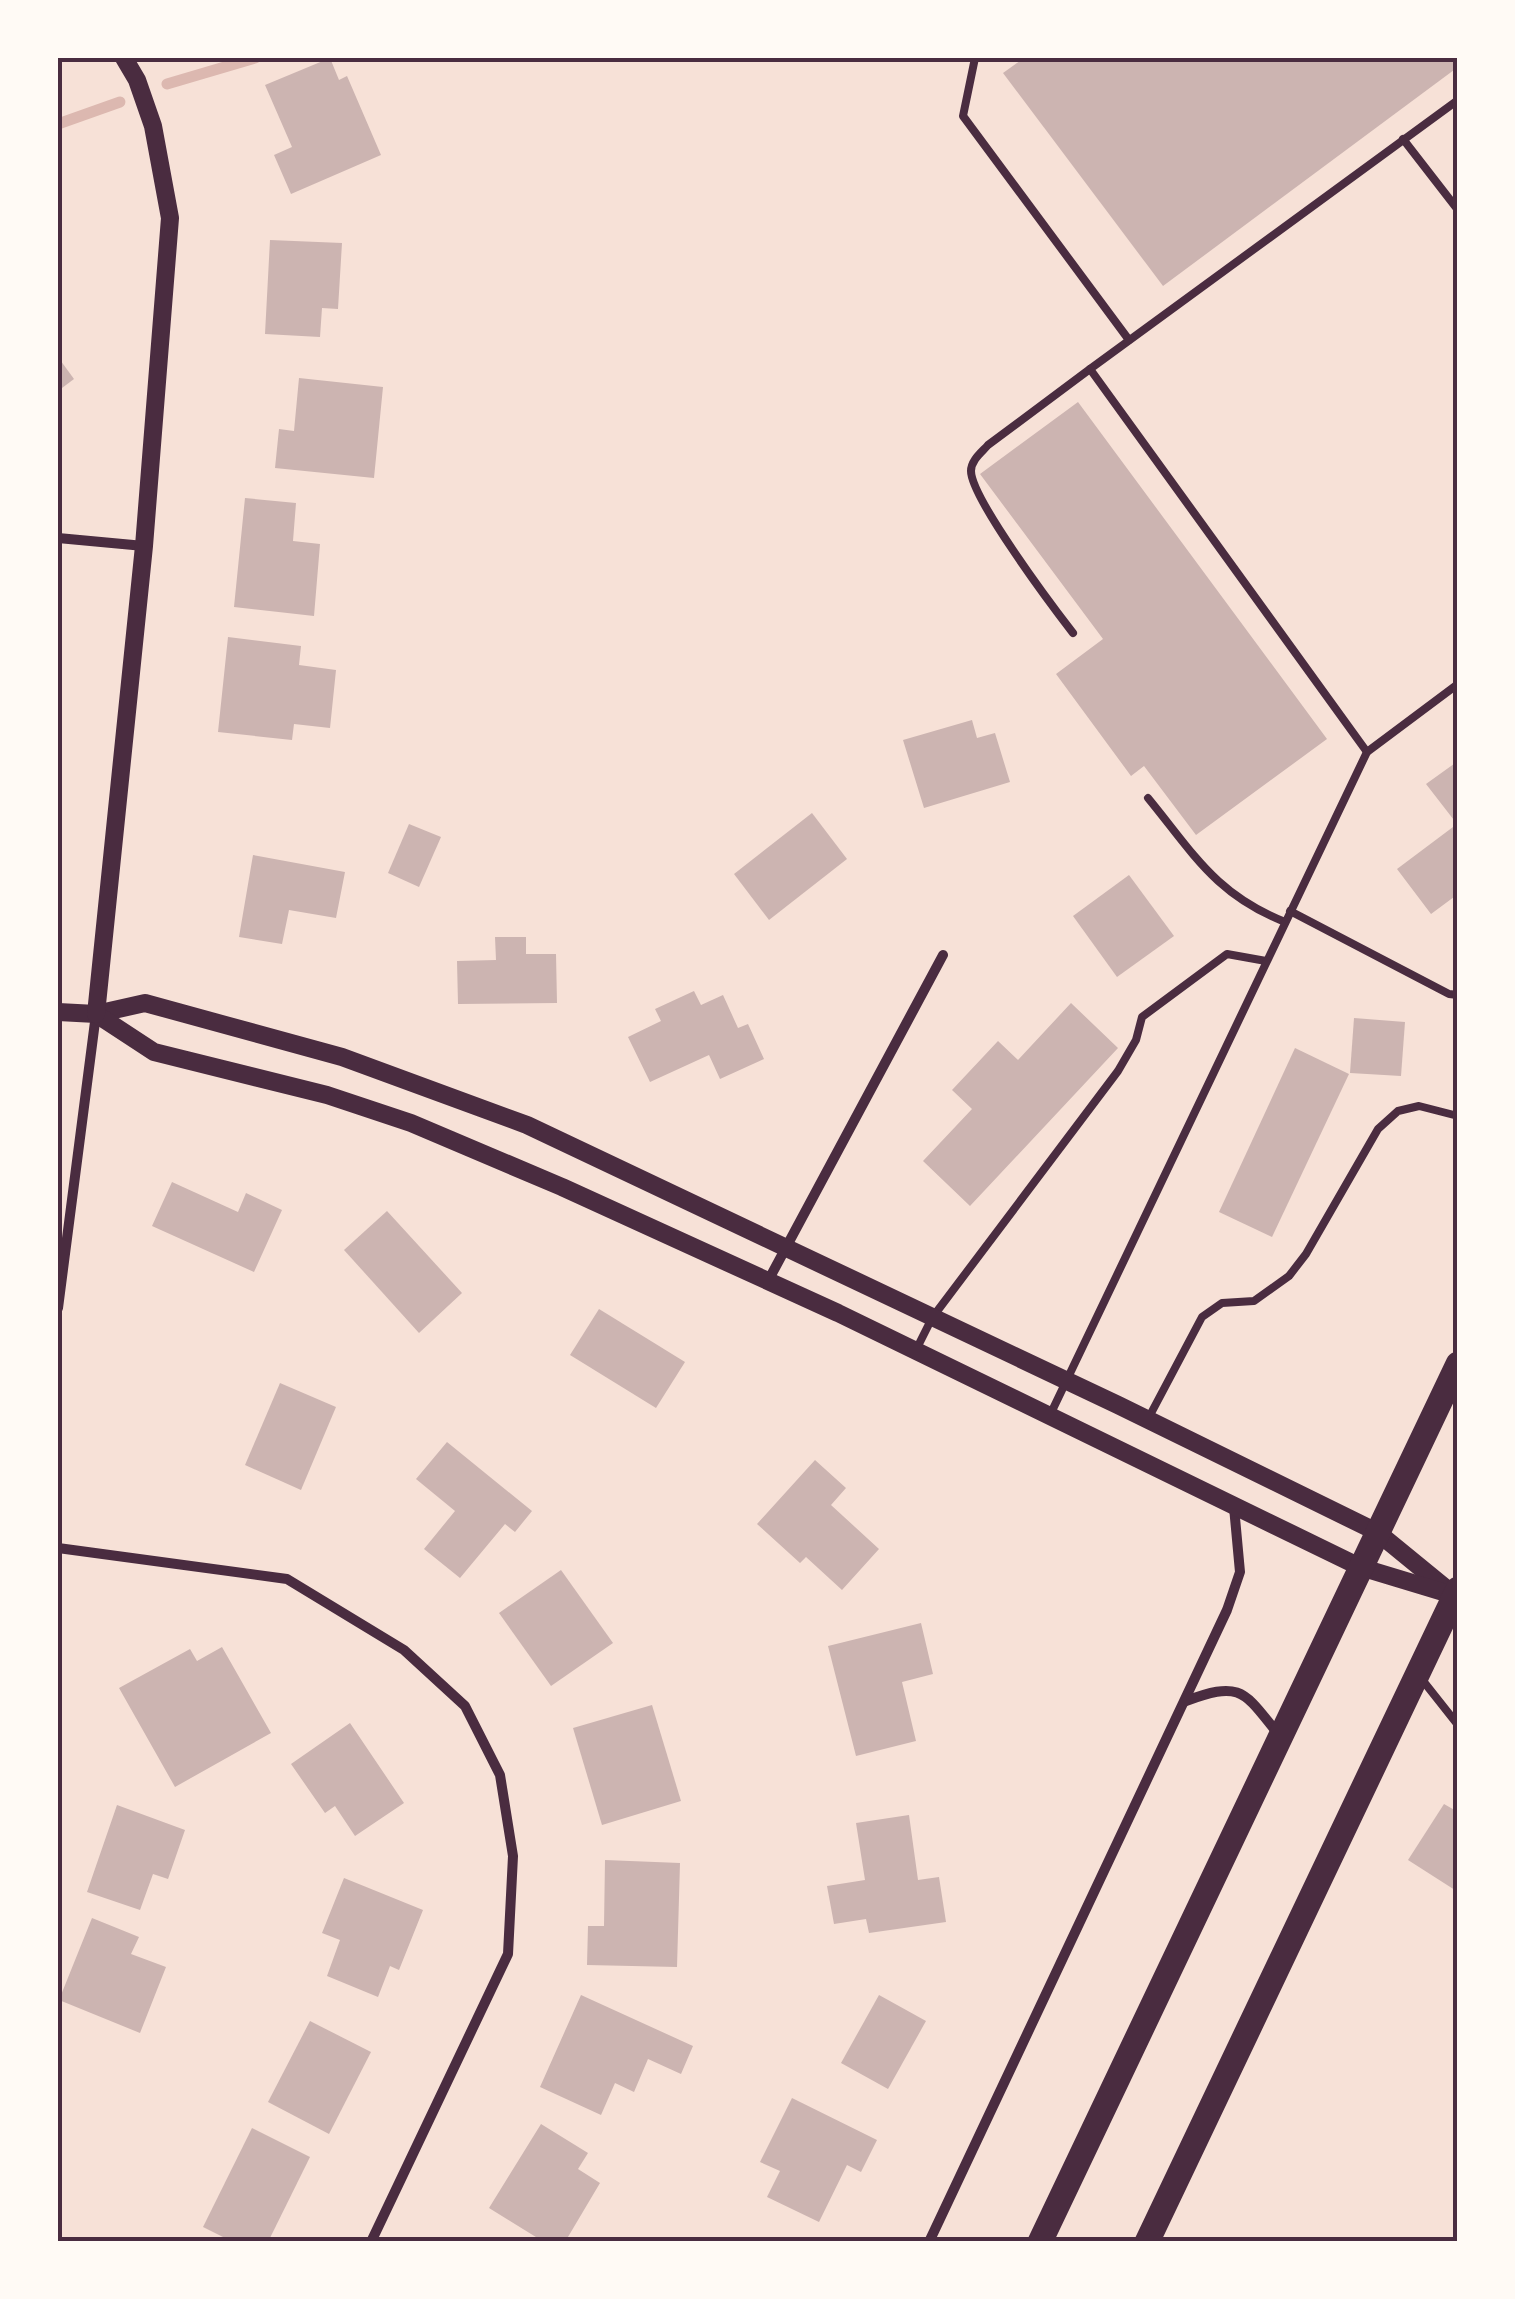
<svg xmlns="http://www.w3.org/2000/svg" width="1515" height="2299" viewBox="0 0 1515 2299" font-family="Manrope,sans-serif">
  <rect width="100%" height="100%" fill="#f7e1d7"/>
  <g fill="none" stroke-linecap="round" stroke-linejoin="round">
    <g stroke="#dcb8b0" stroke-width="11">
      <path d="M 167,84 L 255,58"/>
      <path d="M 58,124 L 120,102"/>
    </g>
  </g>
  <g fill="#ccb4b1">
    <path d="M 330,58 L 339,80 L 347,76 L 381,155 L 291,194 L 274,155 L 292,147 L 265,85 Z"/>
    <path d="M 1024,58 L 1458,58 L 1458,67 L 1163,286 L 1003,73 Z"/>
    <path d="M 270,240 L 342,243 L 338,309 L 322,308 L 320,337 L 265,334 Z"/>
    <path d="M 58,357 L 74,379 L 58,391 Z"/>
    <path d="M 299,378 L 383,387 L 374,478 L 275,468 L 279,429 L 294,431 Z"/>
    <path d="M 1078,402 L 1327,739 L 1196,835 L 1144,766 L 1131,776 L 1056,674 L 1103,639 L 980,474 Z"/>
    <path d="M 245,498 L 296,503 L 293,541 L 320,544 L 314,616 L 234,607 Z"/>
    <path d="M 228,637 L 301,646 L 299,665 L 336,670 L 330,728 L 294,724 L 292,740 L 218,732 Z"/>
    <path d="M 972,720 L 977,738 L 995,733 L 1010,782 L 924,808 L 903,740 Z"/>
    <path d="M 1458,761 L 1458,894 L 1431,914 L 1397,869 L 1457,824 L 1426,784 Z"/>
    <path d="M 812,813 L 847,859 L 769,920 L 734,874 Z"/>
    <path d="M 409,824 L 441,837 L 419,887 L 388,873 Z"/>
    <path d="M 253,855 L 345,872 L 336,918 L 289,910 L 282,944 L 239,937 Z"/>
    <path d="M 1129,875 L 1174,936 L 1117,977 L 1073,916 Z"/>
    <path d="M 495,937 L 526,937 L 526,954 L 556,954 L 557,1003 L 458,1004 L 457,961 L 496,960 Z"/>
    <path d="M 694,991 L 701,1005 L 723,995 L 738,1028 L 748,1024 L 764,1059 L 720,1079 L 709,1055 L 650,1082 L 628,1037 L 661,1021 L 655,1009 Z"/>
    <path d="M 1071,1003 L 1118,1048 L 970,1206 L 923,1161 L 972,1109 L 952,1090 L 998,1041 L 1018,1060 Z"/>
    <path d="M 1354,1018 L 1405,1022 L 1401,1076 L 1350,1073 Z"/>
    <path d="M 1295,1048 L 1349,1074 L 1272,1237 L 1219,1212 Z"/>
    <path d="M 172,1182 L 238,1212 L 246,1193 L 282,1210 L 254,1272 L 152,1226 Z"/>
    <path d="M 387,1211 L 462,1293 L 419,1333 L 344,1250 Z"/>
    <path d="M 599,1309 L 685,1362 L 656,1408 L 570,1355 Z"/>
    <path d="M 280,1383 L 336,1407 L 301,1490 L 245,1465 Z"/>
    <path d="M 447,1442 L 532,1511 L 515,1532 L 505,1524 L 460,1578 L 424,1549 L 455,1511 L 416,1479 Z"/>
    <path d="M 815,1460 L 846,1488 L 831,1505 L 879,1549 L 842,1590 L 806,1557 L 800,1563 L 757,1524 Z"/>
    <path d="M 561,1570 L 613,1643 L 551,1686 L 499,1613 Z"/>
    <path d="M 921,1623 L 933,1674 L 902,1682 L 916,1741 L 856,1756 L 828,1646 Z"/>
    <path d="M 222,1647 L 271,1733 L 175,1787 L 119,1688 L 190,1649 L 197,1661 Z"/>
    <path d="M 652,1705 L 681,1801 L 602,1825 L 573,1728 Z"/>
    <path d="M 350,1723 L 404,1803 L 355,1836 L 335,1806 L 325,1813 L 291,1764 Z"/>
    <path d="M 1444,1804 L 1458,1812 L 1458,1892 L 1408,1860 Z"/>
    <path d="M 117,1805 L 185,1830 L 168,1879 L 153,1874 L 140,1910 L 87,1892 Z"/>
    <path d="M 909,1815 L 918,1880 L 939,1877 L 946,1922 L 869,1933 L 866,1919 L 834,1924 L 827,1886 L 865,1880 L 856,1823 Z"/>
    <path d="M 605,1860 L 680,1863 L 677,1967 L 587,1965 L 588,1926 L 604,1926 Z"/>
    <path d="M 344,1878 L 423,1910 L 399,1970 L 390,1966 L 378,1997 L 327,1976 L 340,1940 L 322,1933 Z"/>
    <path d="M 92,1918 L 139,1937 L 131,1954 L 166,1967 L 140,2033 L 59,2000 Z"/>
    <path d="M 581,1995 L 693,2046 L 681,2074 L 648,2059 L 634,2092 L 615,2083 L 601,2115 L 540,2087 Z"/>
    <path d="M 879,1995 L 926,2021 L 888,2089 L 841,2063 Z"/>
    <path d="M 310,2021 L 371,2052 L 329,2134 L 268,2102 Z"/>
    <path d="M 792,2098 L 877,2140 L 861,2172 L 847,2165 L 819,2222 L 767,2197 L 780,2171 L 760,2162 Z"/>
    <path d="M 541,2124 L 588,2153 L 578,2169 L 600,2183 L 565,2242 L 544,2242 L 489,2208 Z"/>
    <path d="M 252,2128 L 310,2157 L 268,2242 L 233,2242 L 203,2227 Z"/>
  </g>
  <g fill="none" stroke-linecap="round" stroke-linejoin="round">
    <g stroke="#4a2c40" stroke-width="8">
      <path d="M 975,58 L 963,116 L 1129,340"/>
      <path d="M 1403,139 L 1458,210"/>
      <path d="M 1073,633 C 1053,607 971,498 971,471 C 971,460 982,452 988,445 L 1090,369"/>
      <path d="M 1367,752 L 1090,369 L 1458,100"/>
      <path d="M 1148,798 C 1194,854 1215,894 1285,922"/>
      <path d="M 1290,911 L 1449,994 L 1458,995"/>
      <path d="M 916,1350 L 932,1318 L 1118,1071 L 1136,1040 L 1142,1017 L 1227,954 L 1266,961"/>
      <path d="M 1051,1413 L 1367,752 L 1458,684"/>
      <path d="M 1148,1419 L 1202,1317 L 1222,1303 L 1254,1301 L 1289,1276 L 1306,1254 L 1378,1129 L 1398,1111 L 1419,1106 L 1458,1116"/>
      <path d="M 1420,1677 L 1458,1725"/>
    </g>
    <g stroke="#4a2c40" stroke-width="10">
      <path d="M 58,538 L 144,546"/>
      <path d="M 768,1281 L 943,955"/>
      <path d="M 58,1308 L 96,1014"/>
      <path d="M 58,1548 L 287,1579 L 404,1650 L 465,1706 L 500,1775 L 513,1856 L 508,1954 L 371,2242"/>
      <path d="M 1186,1701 C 1242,1680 1244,1692 1279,1735"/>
      <path d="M 929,2242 L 1227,1610 L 1240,1572 L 1234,1507"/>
    </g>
    <g stroke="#4a2c40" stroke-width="18">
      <path d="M 58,1012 L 96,1014 L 145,1003 L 342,1057 L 527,1125 L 1118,1405 L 1377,1532 L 1454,1595"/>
      <path d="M 96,1014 L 154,1052 L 327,1095 L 411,1123 L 562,1187 L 838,1313 L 1360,1567 L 1446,1593"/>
      <path d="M 96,1014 L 144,546 L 170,218 L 153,126 L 137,80 L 124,58"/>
    </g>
    <g stroke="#4a2c40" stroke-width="25">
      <path d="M 1040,2242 L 1458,1364"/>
      <path d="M 1147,2242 L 1458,1589"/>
    </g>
  </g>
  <rect width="1515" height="2299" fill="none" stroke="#fffaf5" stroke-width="120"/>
  <rect x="60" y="60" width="1395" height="2179" fill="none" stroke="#4a2c40" stroke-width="4"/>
</svg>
